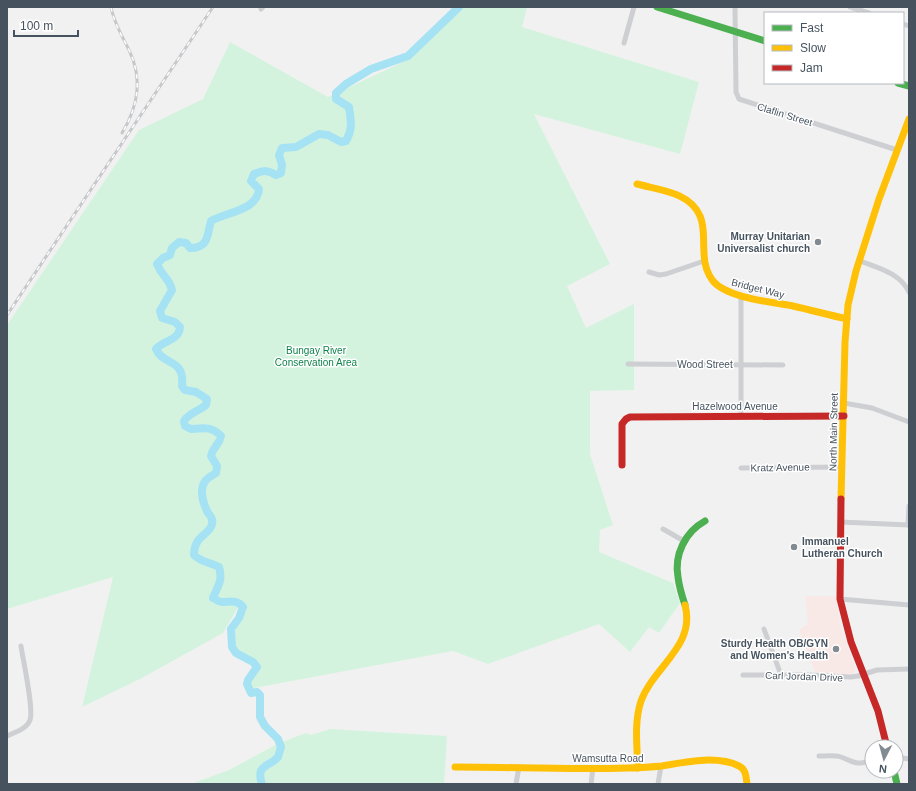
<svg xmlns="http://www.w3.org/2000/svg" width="916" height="791" viewBox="0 0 916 791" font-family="Arial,sans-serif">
  <rect width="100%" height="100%" fill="#f2f1f1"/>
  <path fill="#f8e9e7" d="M 805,596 L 836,596 L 840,625 L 855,667 L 855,672 L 852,674 L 835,675 L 815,672 L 799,630 L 808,624 Z"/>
  <g fill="#d4f3df">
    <path d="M 460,7 L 527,7 L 522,27 L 699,82 L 680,154 L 534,114 L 610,264 L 567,286 L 586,328 L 634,304 L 634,390 L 590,391 L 590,454 L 613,525 L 600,530 L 599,552 L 673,583 L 680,603 L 659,633 L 649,627 L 630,652 L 599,624 L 488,664 L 453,651 L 249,689 C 246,680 253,675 257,667 C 251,658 242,660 236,653 C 232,650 233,646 232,641 C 232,637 229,633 230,629 C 234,620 241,620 243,607 L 240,604 L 223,633 L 140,679 L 82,707 L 113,577 L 7,609 L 7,325 L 139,130 L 203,99 L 230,42 L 328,97 L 403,62 Z"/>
    <path d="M 330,729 L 447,736 L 444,784 L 191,784 L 229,770 L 277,744 L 306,733 L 311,735 Z"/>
  </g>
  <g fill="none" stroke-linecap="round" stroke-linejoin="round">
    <path stroke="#a5e2f4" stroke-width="8" d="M 262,784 C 255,764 270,767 278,757 C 279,754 280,750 281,747 L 278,739 L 265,726 L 260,717 L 260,695 L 257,692 L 251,693 L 247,684 L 248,680 L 257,667 L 253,662 L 236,653 L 232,647 L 231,629 L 239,618 L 243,607 C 237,599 230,602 222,602 C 218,602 216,599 213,598 C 218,585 223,581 219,567 C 210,562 202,563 194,555 C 194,535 210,535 212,524 C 213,520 211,516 208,513 C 203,503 198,490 206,480 C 209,477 213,475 216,473 L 217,466 L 211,456 C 213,446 219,446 221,436 C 212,426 203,428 191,429 L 185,426 L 184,421 C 189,413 199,411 206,405 L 207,399 L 196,392 L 185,390 L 182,386 C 185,358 163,366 156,349 C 164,340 179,341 180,327 L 175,322 L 162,318 L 160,311 L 172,290 C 169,277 162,277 157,264 L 163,258 L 170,255 L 172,248 L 179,242 L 186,243 L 190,248 C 209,248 207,235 211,221 C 226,212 257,211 259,189 L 251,181 L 254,174 C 263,170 268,170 276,175 L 281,173 L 282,165 L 279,155 L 282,148 L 296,147 L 319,134 L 328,135 L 341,142 L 346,141 C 353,129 351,121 349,107 L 336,99 L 336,93 L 346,84 L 371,69 L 408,56 L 459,7"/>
    <g stroke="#cdcfd2" stroke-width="5">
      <path d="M 735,7 L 736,92 L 739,99 L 897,150"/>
      <path d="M 850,7 L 869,13"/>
      <path d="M 261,9 L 263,7"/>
      <path d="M 903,24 L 909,26"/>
      <path d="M 624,43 L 634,7"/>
      <path d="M 860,261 C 878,268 900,273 909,292"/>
      <path d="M 649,272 L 659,275 L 666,274 L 704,261"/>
      <path d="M 741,295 L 741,416"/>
      <path d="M 628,364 L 783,365"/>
      <path d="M 844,403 L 872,408 L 909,422"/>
      <path d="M 741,468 L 842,467"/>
      <path d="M 840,522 L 909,525"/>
      <path d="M 908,525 L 909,506"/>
      <path d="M 663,529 L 684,541"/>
      <path d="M 840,599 L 909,605"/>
      <path d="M 764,629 L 781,675"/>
      <path d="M 743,675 L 809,675 L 851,677 L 858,676 L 877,670 L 909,669"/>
      <path d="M 7,736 C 15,732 27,729 30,720 C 34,709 23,660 21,646"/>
      <path d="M 819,756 C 826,756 835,755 841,757 C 857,763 854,765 872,761"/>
      <path d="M 896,757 L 909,759"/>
      <path d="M 516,784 L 519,767"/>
      <path d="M 591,784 L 593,768"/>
      <path d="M 658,784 L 661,766"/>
    </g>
    <g stroke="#4caf50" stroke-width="7">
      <path d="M 657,7 L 765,41"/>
      <path d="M 898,83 L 909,86"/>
      <path d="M 685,605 C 682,596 679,586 678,577 C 674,555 685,532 705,521"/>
      <path d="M 894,771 L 897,784"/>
    </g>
    <g stroke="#ffc107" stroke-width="7">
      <path d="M 637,184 C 659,190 690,192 700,216 C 705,227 703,240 704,252 C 704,262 706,272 713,281 C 727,298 772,302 793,306 C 811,310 829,315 847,319"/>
      <path d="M 841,499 L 845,342 L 848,305 L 856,271 L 879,199 L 909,119"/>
      <path d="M 455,767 C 513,767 571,770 628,768 C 639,768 651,767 662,766 C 685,762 717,755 739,766 C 746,769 746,777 747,784"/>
      <path d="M 638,768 C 637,746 634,722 641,701 C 654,666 696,646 685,605"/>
    </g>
    <g stroke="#c62828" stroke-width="7">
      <path d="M 622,465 L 622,424 L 626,419 L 630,417 L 844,416"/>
      <path d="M 841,499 L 840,599 L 851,642 L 878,711 L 887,747"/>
    </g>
    <g stroke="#c6c8cb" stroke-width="3">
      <g id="rail">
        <path d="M 111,7 C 114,23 122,36 129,50 C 143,79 138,107 122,133"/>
        <path d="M 7,315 L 213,7"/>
      </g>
    </g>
    <use href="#rail" stroke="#fff" stroke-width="1.5" stroke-dasharray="4.5" stroke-linecap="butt"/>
  </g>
  <g fill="#828a92" stroke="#fff" stroke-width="1.5">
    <circle cx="818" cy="242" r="4"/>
    <circle cx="794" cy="547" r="4"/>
    <circle cx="836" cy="649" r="4"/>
  </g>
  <g text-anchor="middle" stroke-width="3" stroke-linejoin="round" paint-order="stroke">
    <g font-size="10" fill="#46535f" stroke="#fff">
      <text transform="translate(785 114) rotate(17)" y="4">Claflin Street</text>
      <text transform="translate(758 288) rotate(14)" y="4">Bridget Way</text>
      <text x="705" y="368">Wood Street</text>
      <text x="735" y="410">Hazelwood Avenue</text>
      <text transform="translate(833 432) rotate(-89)" y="4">North Main Street</text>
      <text transform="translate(780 467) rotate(-1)" y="4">Kratz Avenue</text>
      <text transform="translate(804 676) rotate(2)" y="4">Carl Jordan Drive</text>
      <text x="608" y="762">Wamsutta Road</text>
    </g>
    <g font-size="10" font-weight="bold" fill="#46535f" stroke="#fff" text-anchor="end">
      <text x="810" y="240">Murray Unitarian<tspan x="810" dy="12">Universalist church</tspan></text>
      <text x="802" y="545" text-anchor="start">Immanuel<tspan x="802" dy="12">Lutheran Church</tspan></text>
      <text x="828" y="647">Sturdy Health OB/GYN<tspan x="828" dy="12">and Women's Health</tspan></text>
    </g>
    <g font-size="10" fill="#0e834a" stroke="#fff">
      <text x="316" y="354">Bungay River<tspan x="316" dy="12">Conservation Area</tspan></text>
    </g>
  </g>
  <rect width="916" height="791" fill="none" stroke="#46535f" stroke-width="16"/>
  <rect x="764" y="12" width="140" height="72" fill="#ffffff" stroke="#b5babf"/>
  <rect x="772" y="25" width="20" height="6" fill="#4caf50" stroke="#b5babf"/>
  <text x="800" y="32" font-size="12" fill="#46535f">Fast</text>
  <rect x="772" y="45" width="20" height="6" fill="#ffc107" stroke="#b5babf"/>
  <text x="800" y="52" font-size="12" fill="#46535f">Slow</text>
  <rect x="772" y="65" width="20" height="6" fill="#c62828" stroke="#b5babf"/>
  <text x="800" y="72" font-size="12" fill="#46535f">Jam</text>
  <g transform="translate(884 759) rotate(186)"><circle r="19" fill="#ffffff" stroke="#b5babf"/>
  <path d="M0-3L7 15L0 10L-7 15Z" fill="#828a92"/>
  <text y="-6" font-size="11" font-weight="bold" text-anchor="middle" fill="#46535f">N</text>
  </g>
  <path d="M14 30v6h64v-6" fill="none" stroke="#46535f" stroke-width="2"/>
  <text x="20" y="30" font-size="12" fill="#46535f" stroke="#ffffff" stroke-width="3" paint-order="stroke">100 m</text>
</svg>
